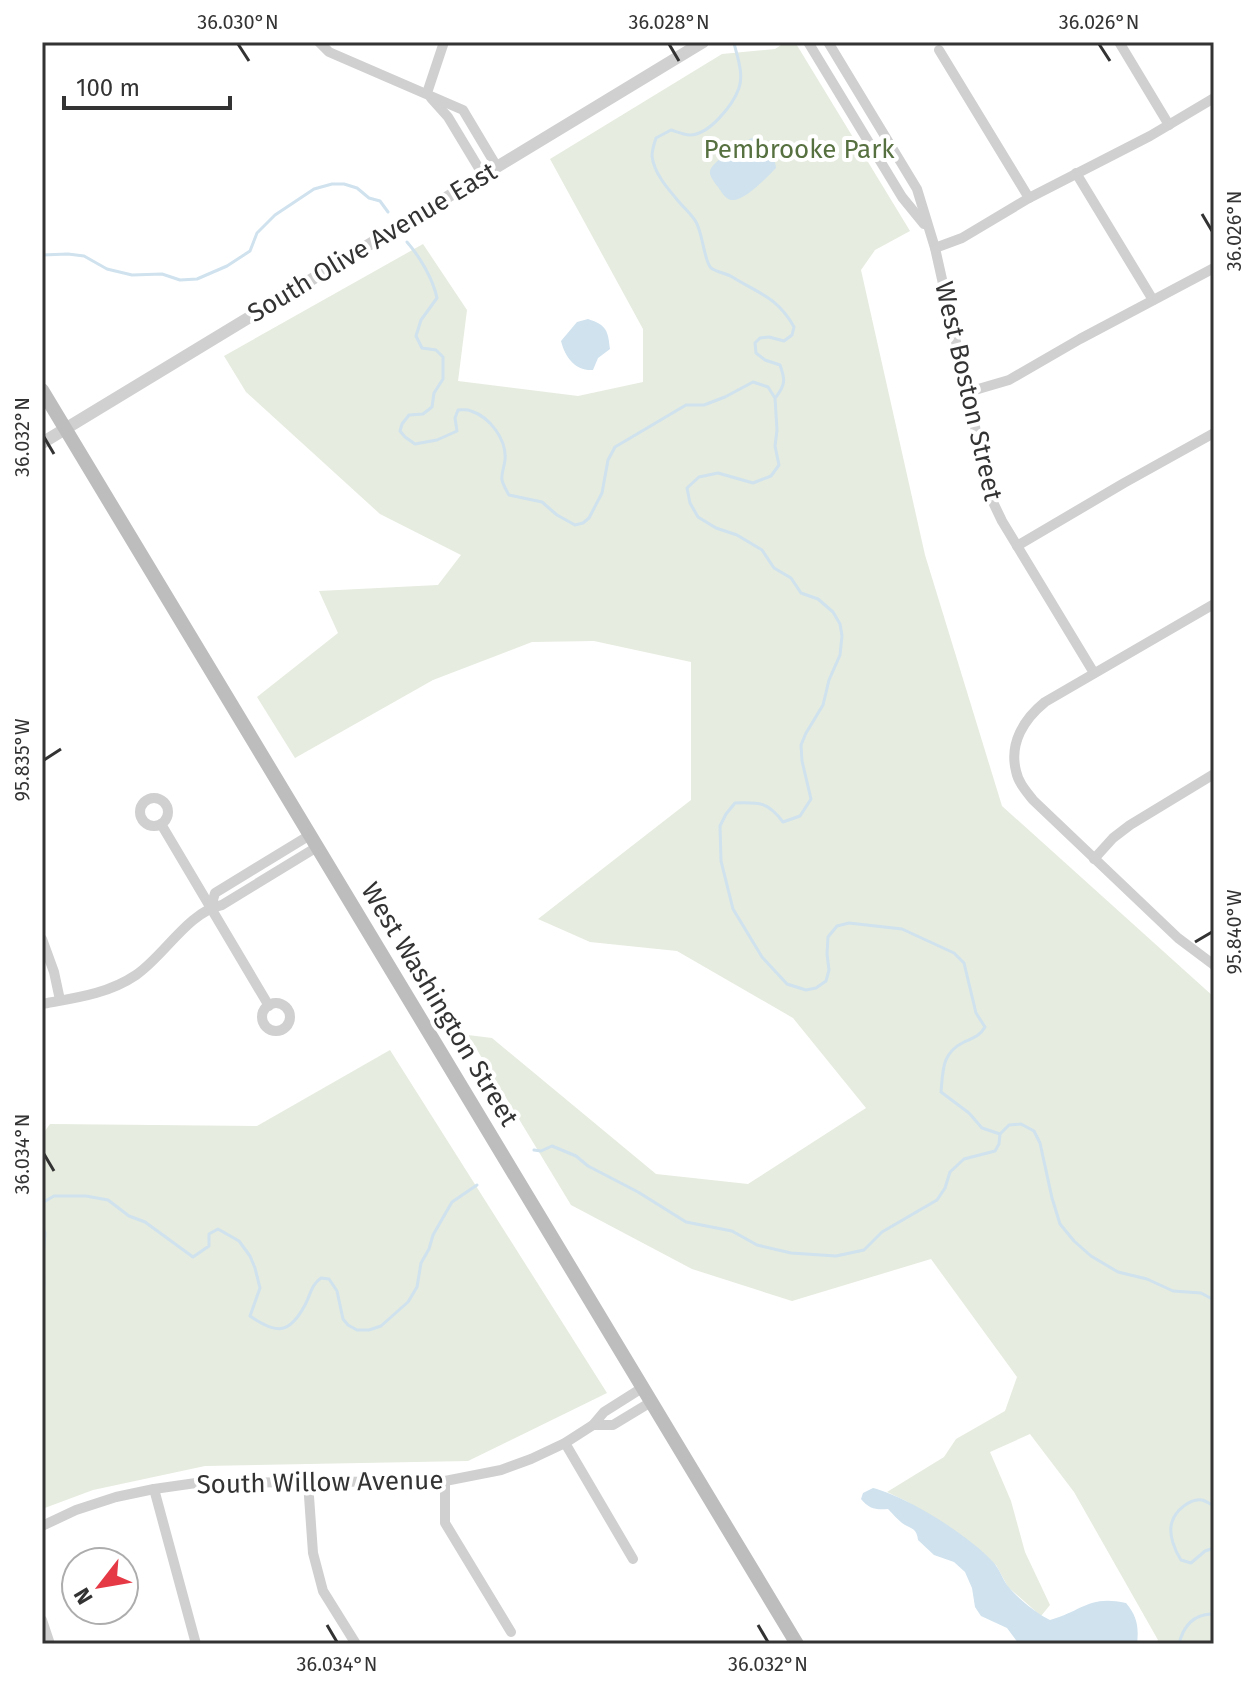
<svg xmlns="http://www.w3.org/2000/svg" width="1256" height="1686" viewBox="0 0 1256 1686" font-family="'Fira Sans',sans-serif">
  <rect width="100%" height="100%" fill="#fff"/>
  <g fill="#e6ecdf">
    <path d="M 786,42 L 795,42 L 910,231 L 875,250 L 861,270 L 925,555 L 1002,806 L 1214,997 L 1214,1644 L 1156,1644 L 1158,1640 L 1074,1492 L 1030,1434 L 990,1452 L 1011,1501 L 1025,1552 L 1050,1605 L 1041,1616 L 1008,1587 L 996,1565 L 906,1501 L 887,1492 L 944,1457 L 956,1439 L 1005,1411 L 1017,1377 L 931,1259 L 792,1301 L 692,1269 L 571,1205 L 468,1035 L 492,1038 L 656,1174 L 748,1184 L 866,1108 L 793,1018 L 677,951 L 590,942 L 538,919 L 691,800 L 691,662 L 594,641 L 532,642 L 433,680 L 295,758 L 257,697 L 338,633 L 319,591 L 438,585 L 461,555 L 380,514 L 246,392 L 224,356 L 423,244 L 467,310 L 458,381 L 578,396 L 643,382 L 643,329 L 550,159 L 722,54 L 775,49 Z"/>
    <path d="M 390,1050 L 607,1393 L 468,1461 L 205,1466 L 93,1490 L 42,1509 L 42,1135 L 50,1124 L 257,1126 Z"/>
  </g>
  <g fill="#cfe2ee">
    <path d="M 754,137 C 767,139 775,156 776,168 C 767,177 744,202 731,200 C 725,199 721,191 718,187 C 715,183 709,176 710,171 C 712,161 745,141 754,137 Z"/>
    <path d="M 588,319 C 607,325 608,331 610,349 L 598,358 L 593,370 C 575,371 565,357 561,341 L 577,322 Z"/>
    <path d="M 873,1488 C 908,1497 970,1536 994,1563 C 1000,1570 1002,1578 1007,1585 C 1016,1597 1037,1614 1050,1620 C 1083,1611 1088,1595 1126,1603 C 1137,1616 1139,1627 1137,1644 L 1019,1644 L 1007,1628 L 981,1616 L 975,1607 L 972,1588 L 965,1572 L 954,1562 L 934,1555 L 918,1540 C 917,1528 911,1529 902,1523 C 897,1519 893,1514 888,1509 C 876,1510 869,1509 861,1499 L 863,1493 Z"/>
  </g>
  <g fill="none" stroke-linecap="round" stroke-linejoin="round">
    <g stroke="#cfe2ee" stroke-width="3">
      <path d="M 734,43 C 737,56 744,74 739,88 C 733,105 709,135 690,135 C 685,135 677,132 671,130 L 656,138 C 654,144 652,151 652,156 C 654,174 669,190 680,203 C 685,209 692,215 696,222 C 703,234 704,261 711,268 C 718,273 727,273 734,278 C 760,294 778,298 794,327 L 792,335 L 784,341 L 769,337 L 760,338 L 755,343 L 756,353 L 765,360 L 780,365 C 785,379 786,384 776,397"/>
      <path d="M 407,242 C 420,257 433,279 437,298 L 421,320 L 416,336 L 422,348 L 436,350 L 443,357 L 443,379 L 434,393 L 432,407 L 423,414 L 409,415 L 402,424 L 400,431 L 405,437 L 415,444 L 437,440 L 457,431 L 455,418 L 458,410 C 463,410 467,409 471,411 C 490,417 507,440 505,460 C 502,479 498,476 509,495 L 542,502 L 557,515 L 575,525 L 583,523 L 589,518 L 602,493 L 608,460 L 615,447 L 686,405 L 704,405 L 725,397 L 753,382 L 768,387 L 775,398 L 777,430 L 775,446 L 779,465 L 771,476 L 753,483 L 718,473 L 699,477 L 687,488 L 690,503 L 698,517 L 716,528 L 737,535 L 762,550 L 774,568 L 791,578 L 801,593 L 818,599 L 833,612 L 840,624 L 842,636 L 840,655 L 829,680 L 823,705 L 806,733 L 801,745 L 802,761 L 811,799 L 800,816 L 783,822 C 768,802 760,802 735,803 L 726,814 L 720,826 L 721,861 L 733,909 L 762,957 L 787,984 L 806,990 L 816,988 L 826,981 L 829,970 L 827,954 L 828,937 L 837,926 L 849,923 L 902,929 L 954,953 L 964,963 L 976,1013 L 985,1027 C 980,1036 973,1038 964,1042 C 942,1053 943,1069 941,1092 L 969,1113 L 982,1128 L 1000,1134"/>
      <path d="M 42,255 L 68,254 L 84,256 L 107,269 L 132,275 L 162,274 L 180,280 L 197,279 L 227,266 L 250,251 L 257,233 L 275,215 L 314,189 L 332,184 L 344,184 L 357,188 L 369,198 L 380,201 L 388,212"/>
      <path d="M 534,1150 L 541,1151 L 552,1146 L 576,1156 L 588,1166 L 638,1192 L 686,1222 L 732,1231 L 757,1245 L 791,1253 L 836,1256 L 864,1250 L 882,1232 L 937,1200 L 945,1188 L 950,1172 L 964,1159 L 995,1151 L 999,1144 L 1000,1134 L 1009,1125 L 1021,1124 L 1034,1131 L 1040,1143 L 1052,1198 L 1060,1224 L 1074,1241 L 1091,1256 L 1118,1272 L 1147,1279 L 1173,1291 L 1201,1293 L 1214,1300"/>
      <path d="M 42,1203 L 54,1196 L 86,1196 L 108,1200 L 129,1216 L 145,1222 L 193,1257 L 209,1246 L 209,1234 L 218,1229 L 239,1241 L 250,1256 L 255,1268 L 260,1288 L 250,1316 C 276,1334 289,1335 305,1305 C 311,1294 311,1285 321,1278 L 329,1279 L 337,1291 L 343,1319 L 348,1325 L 357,1330 L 369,1330 L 381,1326 L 408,1302 L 417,1287 L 421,1263 L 429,1249 L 433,1235 L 452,1202 L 477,1185"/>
      <path d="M 42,1226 L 45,1233 L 43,1258 L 44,1286 L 42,1288"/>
      <path d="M 1214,1506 C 1210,1504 1206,1501 1202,1500 C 1190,1498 1175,1511 1172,1522 C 1168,1534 1175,1551 1181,1560 L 1191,1563 L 1205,1551 L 1214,1548"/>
      <path d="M 1179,1644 C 1183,1627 1193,1615 1211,1614 L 1214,1617"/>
    </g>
    <g stroke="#d0d0d0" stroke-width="10">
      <path d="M 319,42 L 329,52 L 463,110 L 497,167"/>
      <path d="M 808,42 L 902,197 L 924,224"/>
      <path d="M 828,42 L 917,189 L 935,248 L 991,498 L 1002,521 L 1094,673"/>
      <path d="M 1119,42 L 1169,125"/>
      <path d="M 939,50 L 1029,198"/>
      <path d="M 427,93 L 444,42"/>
      <path d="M 431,98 L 448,117 L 483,175"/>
      <path d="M 1076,173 L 1153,300"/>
      <path d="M 935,248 L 962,238 L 1029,198 L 1150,136 L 1214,98"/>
      <path d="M 968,392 L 1009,380 L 1080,339 L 1214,268"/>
      <path d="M 1017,546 L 1124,483 L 1214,433"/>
      <path d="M 1214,604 L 1045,702 C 1024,719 1009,743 1016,771 C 1018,782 1026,791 1033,800 L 1178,938 L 1214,965"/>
      <circle cx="154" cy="812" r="14"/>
      <path d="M 161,824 L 269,1006"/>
      <path d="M 1094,859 L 1113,838 L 1130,825 L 1214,774"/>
      <path d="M 211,907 L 215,893 L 310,835"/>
      <path d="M 42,939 L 54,972 L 60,1000"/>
      <circle cx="276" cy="1017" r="14"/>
      <path d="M 42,1004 C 75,998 108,994 136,975 C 165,955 188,912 222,905 L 317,847"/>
      <path d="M 593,1425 L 613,1425 L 651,1402"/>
      <path d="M 565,1443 L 633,1559"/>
      <path d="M 445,1481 L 445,1523 L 511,1632"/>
      <path d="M 308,1482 L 313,1553 L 323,1591 L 356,1644"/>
      <path d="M 154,1489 L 196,1644"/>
      <path d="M 42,1526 L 76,1510 L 116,1497 L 154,1489 L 196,1483 L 445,1481 L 501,1470 L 531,1459 L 565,1443 L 593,1425 L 604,1412 L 642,1388"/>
      <path d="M 42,1620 L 50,1644"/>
    </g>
    <path stroke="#d0d0d0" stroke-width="12" d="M 42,443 L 703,42"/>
    <path stroke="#bdbdbd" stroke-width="14" d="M 42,390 L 797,1644"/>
  </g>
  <path fill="none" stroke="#333" stroke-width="3" d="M 238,44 L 249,61M 669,44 L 679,61M 1099,44 L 1110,61M 1202,214 L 1212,231M 44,437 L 54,454M 44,760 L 61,749M 1195,942 L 1212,932M 44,1154 L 54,1171M 327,1625 L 337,1642M 758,1625 L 768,1642"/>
  <g text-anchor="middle" stroke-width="8" stroke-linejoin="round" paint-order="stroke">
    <g font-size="26" fill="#56703f" stroke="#fff">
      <text x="799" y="158">Pembrooke Park</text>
    </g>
    <g font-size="26" fill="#333" stroke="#fff">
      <text transform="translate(372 242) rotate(-31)" y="9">South Olive Avenue East</text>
      <text transform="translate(969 391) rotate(77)" y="9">West Boston Street</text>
      <text transform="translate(440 1004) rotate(59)" y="9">West Washington Street</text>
      <text transform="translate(320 1482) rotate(-1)" y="9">South Willow Avenue</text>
    </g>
  </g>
  <rect width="1256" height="1686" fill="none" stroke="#ffffff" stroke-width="88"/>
  <g transform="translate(100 1586) rotate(239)"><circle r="38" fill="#ffffff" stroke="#adadad" stroke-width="2"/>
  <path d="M0-6L14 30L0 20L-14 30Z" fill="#e63946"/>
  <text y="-12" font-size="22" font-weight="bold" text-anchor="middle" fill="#333333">N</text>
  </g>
  <path d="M64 96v12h166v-12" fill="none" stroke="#333333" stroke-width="4"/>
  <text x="76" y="96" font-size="24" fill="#333333" stroke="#ffffff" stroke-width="6" paint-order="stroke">100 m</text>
  <rect x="44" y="44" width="1168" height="1598" fill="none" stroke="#333" stroke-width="3"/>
  <g font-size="20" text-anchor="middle" fill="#333">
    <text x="238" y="29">36.030°N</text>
    <text x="669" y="29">36.028°N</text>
    <text x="1099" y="29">36.026°N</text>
    <text transform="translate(1234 231) rotate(-90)" y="7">36.026°N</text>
    <text transform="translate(22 437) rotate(-90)" y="7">36.032°N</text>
    <text transform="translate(22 760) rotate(-90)" y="7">95.835°W</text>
    <text transform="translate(1234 932) rotate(-90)" y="7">95.840°W</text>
    <text transform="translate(22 1154) rotate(-90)" y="7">36.034°N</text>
    <text x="337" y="1671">36.034°N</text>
    <text x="768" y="1671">36.032°N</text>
  </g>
</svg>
